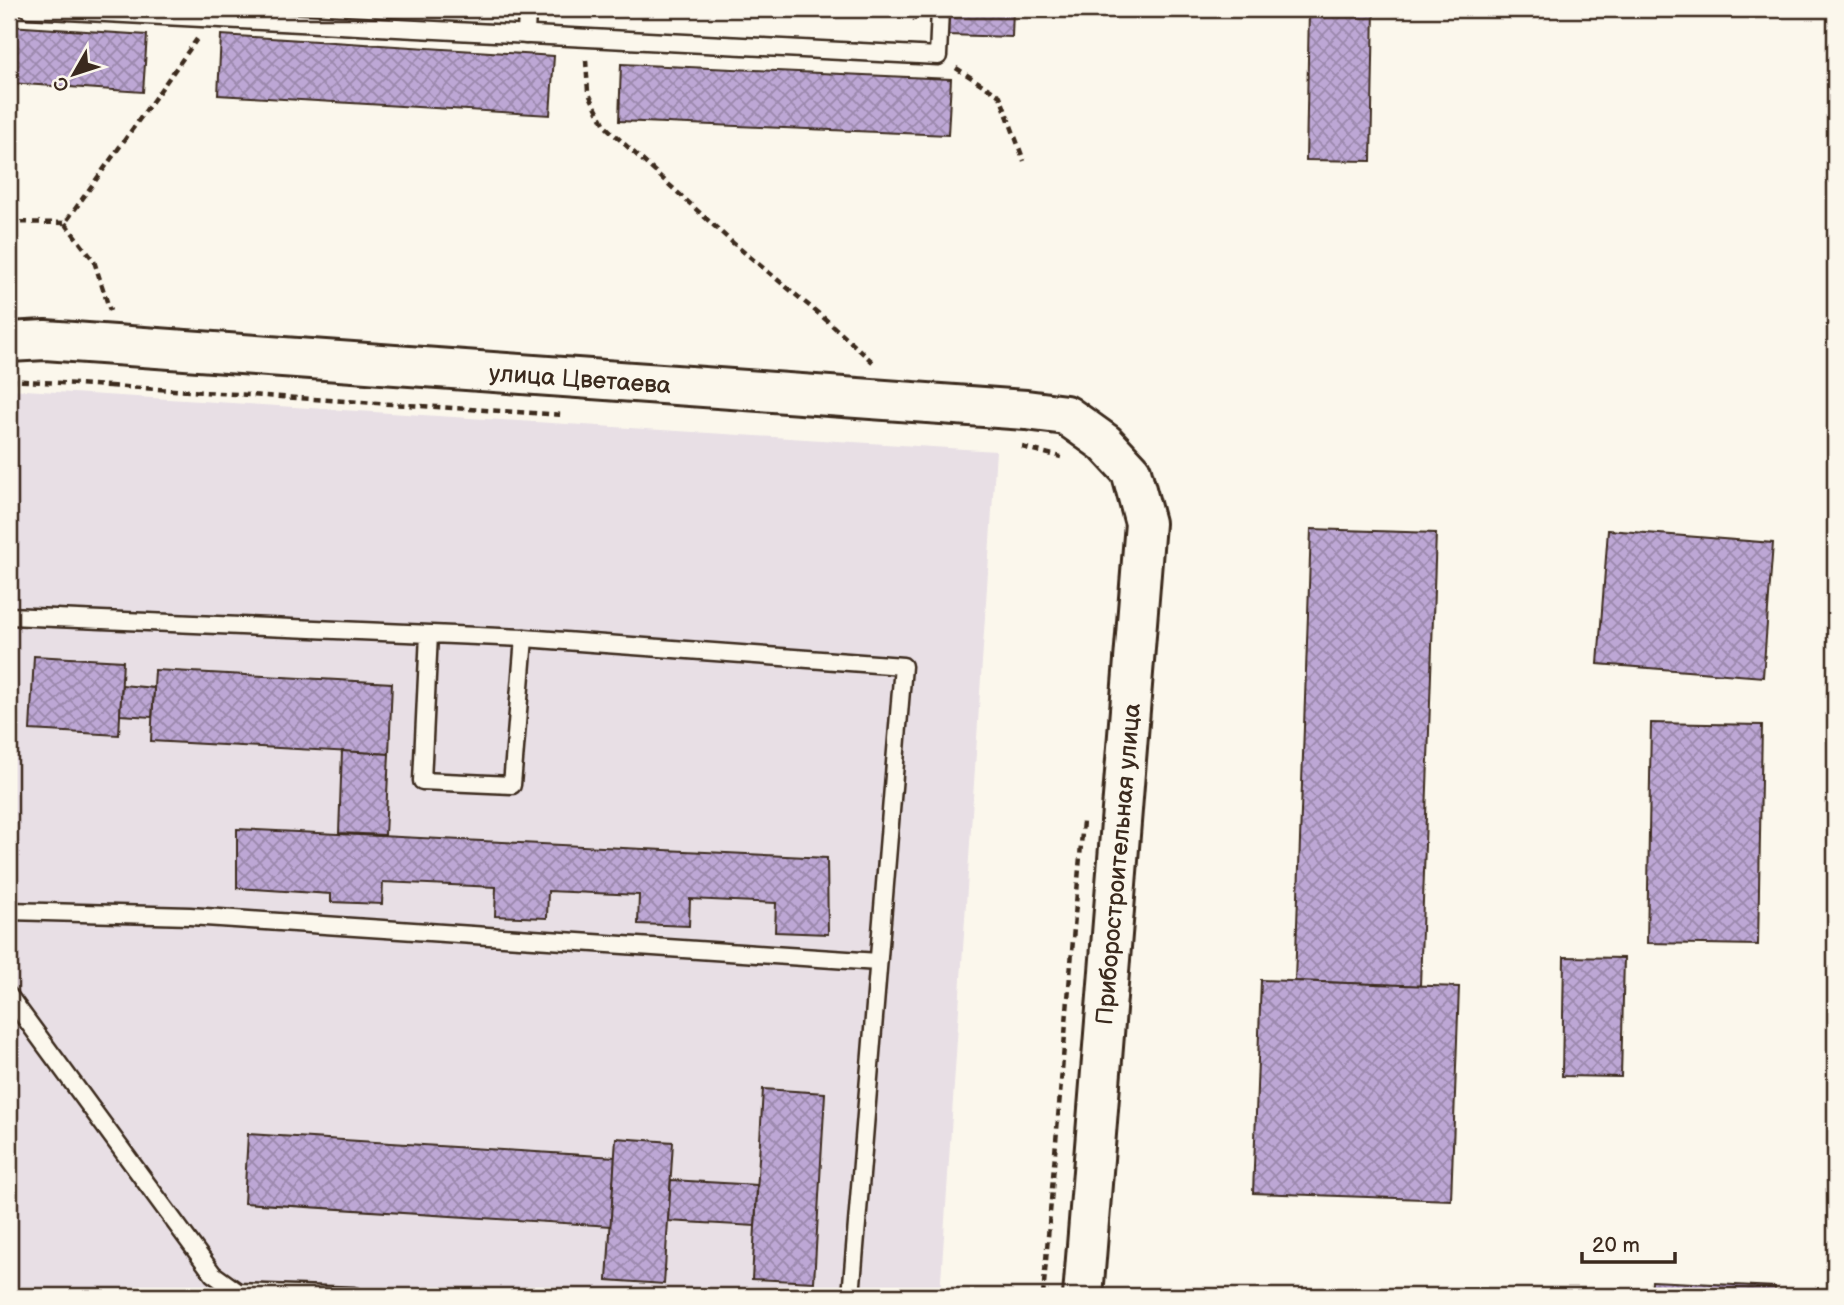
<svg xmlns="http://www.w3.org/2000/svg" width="1844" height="1305" viewBox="0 0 1844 1305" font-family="'Balsamiq Sans',sans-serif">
  <defs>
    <pattern id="building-cross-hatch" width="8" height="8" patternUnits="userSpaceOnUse" patternTransform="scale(1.75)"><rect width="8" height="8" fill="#bda7d5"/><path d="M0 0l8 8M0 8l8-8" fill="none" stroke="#9b88ac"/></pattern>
  </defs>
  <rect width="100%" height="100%" fill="#fbf7ec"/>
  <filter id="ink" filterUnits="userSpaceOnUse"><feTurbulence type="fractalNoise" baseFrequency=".0143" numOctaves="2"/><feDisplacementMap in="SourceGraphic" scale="14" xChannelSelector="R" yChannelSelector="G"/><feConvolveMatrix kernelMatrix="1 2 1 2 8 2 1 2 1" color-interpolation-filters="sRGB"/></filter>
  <g filter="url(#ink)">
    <path fill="#e8dfe5" d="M 9,389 L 996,451 L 940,1296 L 9,1296 Z"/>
    <g fill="url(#building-cross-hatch)" stroke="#3b2a1e" stroke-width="2">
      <path d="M 947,9 L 1013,9 L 1012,37 L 947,35 Z"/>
      <path d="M 1309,9 L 1374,9 L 1371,161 L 1306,160 Z"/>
      <path d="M 9,26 L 147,35 L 143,92 L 9,83 Z"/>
      <path d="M 221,35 L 554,56 L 550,115 L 218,95 Z"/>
      <path d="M 621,64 L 951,79 L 948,135 L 619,121 Z"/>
      <path d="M 1311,529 L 1436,533 L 1420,986 L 1295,981 Z"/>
      <path d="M 1608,530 L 1773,543 L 1763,677 L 1598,664 Z"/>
      <path d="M 34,656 L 123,661 L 119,735 L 30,730 Z"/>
      <path d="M 155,670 L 392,683 L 389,754 L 151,741 Z"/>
      <path d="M 122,685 L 154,688 L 152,717 L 120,715 Z"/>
      <path d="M 1651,723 L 1762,725 L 1758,945 L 1647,943 Z"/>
      <path d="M 342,751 L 389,754 L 385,835 L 339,833 Z"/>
      <path d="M 237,829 L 827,858 L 828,934 L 775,932 L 776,903 L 690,899 L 689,926 L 638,924 L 639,895 L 548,891 L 547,918 L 495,916 L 496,887 L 383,882 L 382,904 L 331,902 L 331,894 L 237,888 Z"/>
      <path d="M 1564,957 L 1624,958 L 1621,1077 L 1562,1076 Z"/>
      <path d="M 1261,980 L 1459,987 L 1451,1200 L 1253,1193 Z"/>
      <path d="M 763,1089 L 825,1093 L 814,1282 L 752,1279 Z"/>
      <path d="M 248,1134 L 615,1157 L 611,1226 L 244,1203 Z"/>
      <path d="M 616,1138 L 673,1142 L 664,1284 L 607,1280 Z"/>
      <path d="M 671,1180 L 757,1185 L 755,1226 L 668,1221 Z"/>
      <path d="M 1652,1281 L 1775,1287 L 1775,1296 L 1651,1296 Z"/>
    </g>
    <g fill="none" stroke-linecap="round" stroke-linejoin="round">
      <g stroke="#3b2a1e" stroke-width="21">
        <g id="lane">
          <path d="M 28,9 L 938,56 L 940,9"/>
          <path d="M 526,35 L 527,9"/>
          <path d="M 9,616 L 524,638 L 512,785 L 422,781 L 429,634"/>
          <path d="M 524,638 L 903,666 L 851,1296"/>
          <path d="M 9,911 L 190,916 L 878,962"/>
          <path d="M 9,996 L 213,1274 L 238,1292 L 354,1296"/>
        </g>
      </g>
      <g stroke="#3b2a1e" stroke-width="44">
        <path id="secondary" d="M 9,342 L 45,340 L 1026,410 L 1066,415 L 1105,443 L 1131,471 L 1145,523 L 1083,1296"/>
      </g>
      <g stroke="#3b2a1e" stroke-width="4.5" stroke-dasharray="7 5" stroke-linecap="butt">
        <path d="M 908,9 L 915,20"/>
        <path d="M 586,60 L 588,92 L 606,127 L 733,243 L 824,318 L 876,365"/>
        <path d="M 956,68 L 1000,96 L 1024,161"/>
        <path d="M 9,222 L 65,223 L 197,39"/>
        <path d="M 65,223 L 94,261 L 110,311"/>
        <path d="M 9,380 L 110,386 L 110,383"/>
        <path d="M 110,386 L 563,415"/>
        <path d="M 1022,447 L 1061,457"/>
        <path d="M 1043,1296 L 1083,821"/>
      </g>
      <use href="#lane" stroke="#fbf7ec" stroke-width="16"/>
      <use href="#secondary" stroke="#fbf7ec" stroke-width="38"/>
    </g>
  </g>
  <g text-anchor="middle" stroke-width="7" stroke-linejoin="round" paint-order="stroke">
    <g font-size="24" fill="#3b2a1e" stroke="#fbf7ec">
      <text transform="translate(580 379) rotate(4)" y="8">улица Цветаева</text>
      <text transform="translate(1118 864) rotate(-85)" y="8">Приборостроительная улица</text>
    </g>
  </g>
  <rect width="1844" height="1305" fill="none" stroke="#fbf7ec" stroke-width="35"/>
  <rect x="18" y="18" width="1809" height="1270" fill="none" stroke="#3b2a1e" stroke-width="2.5" filter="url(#ink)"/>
  <g transform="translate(74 74) rotate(231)" stroke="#fbf7ec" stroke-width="5" paint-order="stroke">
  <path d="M0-5L12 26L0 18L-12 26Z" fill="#3b2a1e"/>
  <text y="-10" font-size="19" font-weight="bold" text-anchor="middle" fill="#3b2a1e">С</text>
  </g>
  <path d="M1582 1252v10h93v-10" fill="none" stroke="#3b2a1e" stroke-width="3.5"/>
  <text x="1592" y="1252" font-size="21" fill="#3b2a1e" stroke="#fbf7ec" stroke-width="5" paint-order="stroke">20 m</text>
</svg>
